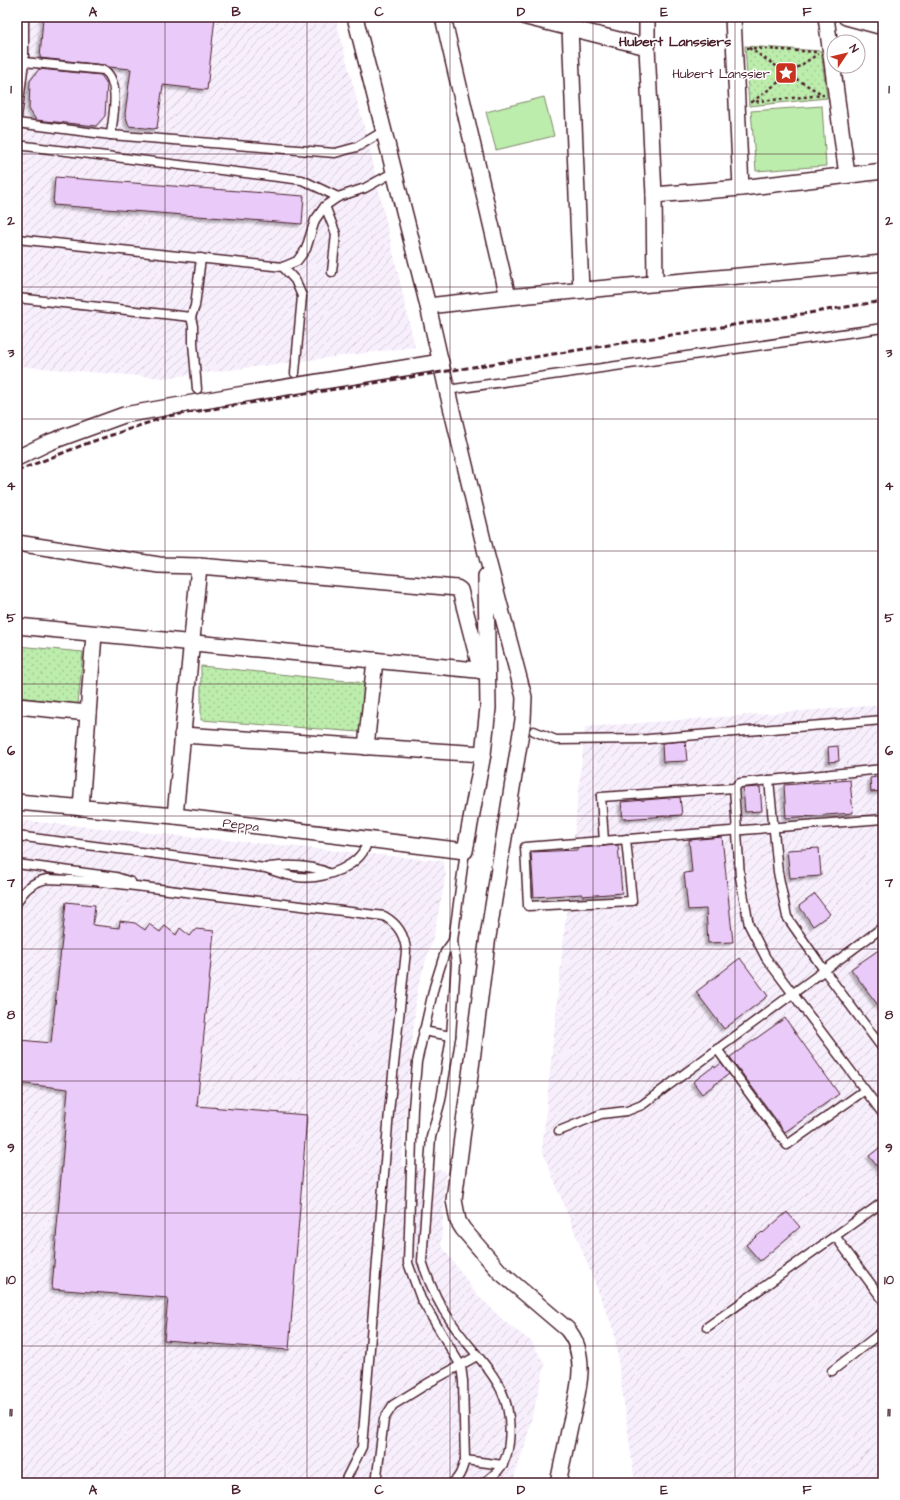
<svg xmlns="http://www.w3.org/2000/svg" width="900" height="1500" viewBox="0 0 900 1500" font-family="'Architects Daughter',sans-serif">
  <defs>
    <pattern id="industrial-furrows" width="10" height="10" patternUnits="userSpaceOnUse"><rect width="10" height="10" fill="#f8effd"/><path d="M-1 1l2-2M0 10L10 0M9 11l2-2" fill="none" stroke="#d6ccd9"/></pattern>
    <pattern id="park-dots" width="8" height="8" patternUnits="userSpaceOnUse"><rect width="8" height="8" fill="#bcedac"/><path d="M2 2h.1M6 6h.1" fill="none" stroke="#a3cb94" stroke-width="1.8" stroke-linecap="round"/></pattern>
    <filter id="shadow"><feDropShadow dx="-3" dy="3" stdDeviation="1" flood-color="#0004"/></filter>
  </defs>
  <rect width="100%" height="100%" fill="#fff"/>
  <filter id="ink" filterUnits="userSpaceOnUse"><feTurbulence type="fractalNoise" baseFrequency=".025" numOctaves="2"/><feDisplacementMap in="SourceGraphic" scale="8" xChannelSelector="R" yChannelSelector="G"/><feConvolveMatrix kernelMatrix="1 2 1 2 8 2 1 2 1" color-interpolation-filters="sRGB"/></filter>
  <g filter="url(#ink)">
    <g fill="url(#industrial-furrows)">
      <path d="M 17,17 L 335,17 L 365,130 L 415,347 L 164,378 L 17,366 Z"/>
      <path d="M 883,705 L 883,1483 L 635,1483 L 614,1331 L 542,1150 L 585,727 Z"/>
      <path d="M 17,820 L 443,861 L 446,875 L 434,934 L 417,990 L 401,1166 L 446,1171 L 441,1245 L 475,1292 L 505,1322 L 532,1342 L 545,1365 L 525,1445 L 512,1483 L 17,1483 Z"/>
    </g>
    <g fill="#bcedac" stroke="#83866c">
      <path d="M 544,97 L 554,136 L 496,150 L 486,112 Z"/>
      <path d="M 822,106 L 826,166 L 756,171 L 751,111 Z"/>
    </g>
    <g fill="url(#park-dots)" stroke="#83866c">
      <path d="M 745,46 L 821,51 L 827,98 L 749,106 Z"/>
      <path d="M 17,646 L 83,652 L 78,704 L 17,697 Z"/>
      <path d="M 201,666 L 366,683 L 359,732 L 201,720 Z"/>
    </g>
    <g fill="#e9caf8" stroke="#4a1f2b" filter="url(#shadow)">
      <path d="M 43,17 L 215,17 L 207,90 L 163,85 L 157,128 L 153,129 L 129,126 L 125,114 L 131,69 L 109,67 L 105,65 L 40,58 Z"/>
      <path d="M 39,69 L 101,75 L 107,84 L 105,116 L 96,126 L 36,120 L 29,109 L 30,81 Z"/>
      <path d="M 55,177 L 304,196 L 302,224 L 53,205 Z"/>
      <path d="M 685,741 L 687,761 L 663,762 L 662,743 Z"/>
      <path d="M 838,746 L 839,761 L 829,762 L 828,747 Z"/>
      <path d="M 883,776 L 883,791 L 871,792 L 870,778 Z"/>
      <path d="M 850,780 L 853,813 L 786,818 L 784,785 Z"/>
      <path d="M 760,787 L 762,811 L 745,812 L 743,788 Z"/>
      <path d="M 680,797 L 682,815 L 623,819 L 621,802 Z"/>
      <path d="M 722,837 L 733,942 L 708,943 L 706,909 L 688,910 L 684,873 L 692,872 L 689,840 Z"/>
      <path d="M 618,845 L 622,893 L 582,896 L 582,894 L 534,897 L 531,852 L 578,850 L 578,848 Z"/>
      <path d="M 819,848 L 821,876 L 790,878 L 787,850 Z"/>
      <path d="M 815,894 L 830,914 L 813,926 L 799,906 Z"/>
      <path d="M 66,902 L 95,905 L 93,925 L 119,928 L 120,921 L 135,923 L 145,930 L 149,924 L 160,932 L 165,926 L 176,935 L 180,928 L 190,936 L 196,929 L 214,931 L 197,1106 L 307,1115 L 289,1350 L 164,1340 L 168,1298 L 52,1289 L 68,1089 L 17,1083 L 17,1070 L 20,1040 L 51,1043 Z"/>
      <path d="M 883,947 L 883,1012 L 851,969 Z"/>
      <path d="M 740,958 L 768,996 L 724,1029 L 696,992 Z"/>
      <path d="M 785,1018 L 839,1094 L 785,1132 L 730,1057 Z"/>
      <path d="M 721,1063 L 729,1074 L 702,1094 L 693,1082 L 714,1066 L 715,1068 Z"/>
      <path d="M 883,1145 L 883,1174 L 869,1156 Z"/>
      <path d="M 787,1212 L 800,1227 L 760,1261 L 746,1245 L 762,1232 L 763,1233 Z"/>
    </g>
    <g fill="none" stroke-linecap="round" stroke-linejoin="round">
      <g stroke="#4a1f2b" stroke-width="11">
        <g id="service">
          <path d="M 24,62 L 104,70 C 121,82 113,116 111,135"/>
          <path d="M 17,117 L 24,62 L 24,17"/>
          <path d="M 17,123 L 111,135 L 335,153 L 357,147 L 384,131"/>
          <path d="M 17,145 L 302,180 L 338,197"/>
          <path d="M 325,206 L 336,234 L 332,272"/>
          <path d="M 17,239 L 283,267 L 297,261 L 306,249 L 315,220 L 325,206 L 338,197 L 365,188 L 394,172"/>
          <path d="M 283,267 L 295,280 L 302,296 L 295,373"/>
          <path d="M 17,298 L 191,317"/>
          <path d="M 197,389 L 193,343 L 193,326 L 191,317 L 195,306 L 201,258"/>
          <path d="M 447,390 L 883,328"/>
          <path d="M 534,731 L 556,740 L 648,739 L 883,720"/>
          <path d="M 769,780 L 778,872 L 787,917 L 824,970 L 883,1049"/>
          <path d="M 734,788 L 740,877 L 749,925 L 766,958 L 883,1114"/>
          <path d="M 17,836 L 265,868 C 275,871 287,876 298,877 C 323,880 363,867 368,839"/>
          <path d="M 626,839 L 632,901 L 528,906 L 525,847 L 883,819"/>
          <path d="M 604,841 L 601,797 L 734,788 L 740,783 L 883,769"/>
          <path d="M 465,851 L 453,941 L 456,963 L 451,1036 L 441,1100 L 431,1137 L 422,1261 C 429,1283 438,1304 452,1323 C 481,1365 515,1385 509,1442 C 507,1462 500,1472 483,1483"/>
          <path d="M 17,864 L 116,877 L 131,882"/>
          <path d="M 269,867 C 288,865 312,865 328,873"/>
          <path d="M 17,903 C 23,890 32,882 47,879 L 94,881 L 384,916 C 398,924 405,935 406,951 L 389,1112 L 362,1447 L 344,1483"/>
          <path d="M 423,1031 L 451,1036"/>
          <path d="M 717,1049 L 787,1145 L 865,1090"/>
          <path d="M 559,1131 L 601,1114 L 627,1111 L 642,1105 L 883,927"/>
          <path d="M 835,1236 L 883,1300"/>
          <path d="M 707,1327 L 883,1202"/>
          <path d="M 832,1371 L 883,1331"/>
          <path d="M 465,1460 L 503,1465"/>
          <path d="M 376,1483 L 384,1419 L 393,1405 L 430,1382 L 477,1356"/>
          <path d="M 452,1483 C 460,1478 462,1469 465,1460 L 463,1381 L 461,1366 L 421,1299 L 408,1263 L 413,1108 L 417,1062 L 434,987 L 445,952 L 453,941"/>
        </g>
      </g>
      <g stroke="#4a1f2b" stroke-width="18">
        <g id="minor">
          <path d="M 355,17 L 428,306 L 447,390 L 486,553 L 524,697 L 523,720 L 487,943 L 454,1200 L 458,1221 L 463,1229 L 500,1272 L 567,1329 C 590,1355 577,1396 570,1426 C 566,1445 562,1464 558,1483"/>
          <path d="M 443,17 L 508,297"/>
          <path d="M 526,17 L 647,47"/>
          <path d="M 647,17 L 647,47 L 654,195 L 655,283"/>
          <path d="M 733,17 L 741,188"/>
          <path d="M 826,17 L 847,175"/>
          <path d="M 846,17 L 883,27"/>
          <path d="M 570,28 L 581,290"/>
          <path d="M 654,195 L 741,188 L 883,171"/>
          <path d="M 428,306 L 508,297 L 883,263"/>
          <path d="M 17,458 L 50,442 L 124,415 L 232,396 L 441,362"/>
          <path d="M 17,543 L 159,565 L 199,566 L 457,588 L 460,590 L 481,671"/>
          <path d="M 17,626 L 487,671"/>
          <path d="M 17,706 L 88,713"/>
          <path d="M 182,735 L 483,754"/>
          <path d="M 366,747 L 375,660"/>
          <path d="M 17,802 L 175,816 L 465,851 L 483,754 L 488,708 L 486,576"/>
          <path d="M 81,808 L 94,634"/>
          <path d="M 175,816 L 199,566"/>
        </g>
      </g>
      <g stroke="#4a1f2b" stroke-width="2.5" stroke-dasharray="3 3" stroke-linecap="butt">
        <path d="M 747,48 L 817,52"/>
        <path d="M 749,48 L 782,70"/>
        <circle cx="787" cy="73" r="5.5"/>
        <path d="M 792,71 L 818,54"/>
        <path d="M 791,76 L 822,94"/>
        <path d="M 750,102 L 824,95"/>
        <path d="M 752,102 L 784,78"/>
      </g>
      <use href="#service" stroke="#fff" stroke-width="8"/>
      <use href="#minor" stroke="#fff" stroke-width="15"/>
      <path stroke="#4a1f2b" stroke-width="3" stroke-dasharray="6 3" stroke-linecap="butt" d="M 17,471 L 88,443 L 168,416 L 883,301"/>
    </g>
  </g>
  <path fill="none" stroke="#4a1f2b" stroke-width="1" stroke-opacity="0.55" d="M 165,17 L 165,1483M 307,17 L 307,1483M 450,17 L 450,1483M 593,17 L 593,1483M 735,17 L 735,1483M 17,154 L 883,154M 17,287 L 883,287M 17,419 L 883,419M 17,551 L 883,551M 17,684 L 883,684M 17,816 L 883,816M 17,949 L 883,949M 17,1081 L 883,1081M 17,1213 L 883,1213M 17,1346 L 883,1346"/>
  <defs>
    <g id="sight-square" transform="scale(1.15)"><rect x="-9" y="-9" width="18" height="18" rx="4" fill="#c8321e" stroke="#fff"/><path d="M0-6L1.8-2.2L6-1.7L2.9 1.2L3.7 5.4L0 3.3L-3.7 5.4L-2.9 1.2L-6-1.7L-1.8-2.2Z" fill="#fff"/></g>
  </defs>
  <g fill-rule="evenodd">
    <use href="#sight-square" x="786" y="73"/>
  </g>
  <g text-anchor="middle" stroke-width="3.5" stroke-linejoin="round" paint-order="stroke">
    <g font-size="13" fill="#4a1f2b" stroke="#fff" text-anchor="end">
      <text x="770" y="78">Hubert Lanssier</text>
    </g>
    <g font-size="13" fill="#4a1f2b" stroke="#fff">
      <text transform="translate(241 824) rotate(7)" y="5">Peppa</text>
    </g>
    <g font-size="14" font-weight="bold" fill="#4a1f2b" stroke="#fff">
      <text x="675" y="46">Hubert Lanssiers</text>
    </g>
  </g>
  <rect width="900" height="1500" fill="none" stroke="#fff" stroke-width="44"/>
  <g transform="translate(846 54) rotate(55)"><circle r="19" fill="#ffffff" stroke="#b7a5aa"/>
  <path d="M0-3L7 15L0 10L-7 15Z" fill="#c8321e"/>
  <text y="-6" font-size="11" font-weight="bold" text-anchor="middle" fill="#4a1f2b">N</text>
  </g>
  <rect x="22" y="22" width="856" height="1456" fill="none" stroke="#4a1f2b" stroke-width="1.5"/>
  <g font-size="13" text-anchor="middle" font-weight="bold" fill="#4a1f2b">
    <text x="93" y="16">A</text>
    <text x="236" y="16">B</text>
    <text x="379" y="16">C</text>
    <text x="521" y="16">D</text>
    <text x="664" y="16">E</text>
    <text x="807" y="16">F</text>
    <text x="11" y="93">1</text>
    <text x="889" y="93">1</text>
    <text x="11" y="225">2</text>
    <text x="889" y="225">2</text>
    <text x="11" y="357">3</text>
    <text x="889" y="357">3</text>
    <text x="11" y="490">4</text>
    <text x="889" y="490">4</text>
    <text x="11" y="622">5</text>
    <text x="889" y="622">5</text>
    <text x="11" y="755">6</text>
    <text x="889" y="755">6</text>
    <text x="11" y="887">7</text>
    <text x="889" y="887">7</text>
    <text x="11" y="1019">8</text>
    <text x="889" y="1019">8</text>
    <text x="11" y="1152">9</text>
    <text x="889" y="1152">9</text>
    <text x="11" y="1284">10</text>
    <text x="889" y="1284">10</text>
    <text x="11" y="1416">11</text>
    <text x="889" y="1416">11</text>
    <text x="93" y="1494">A</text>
    <text x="236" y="1494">B</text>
    <text x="379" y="1494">C</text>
    <text x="521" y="1494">D</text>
    <text x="664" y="1494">E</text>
    <text x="807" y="1494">F</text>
  </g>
</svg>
